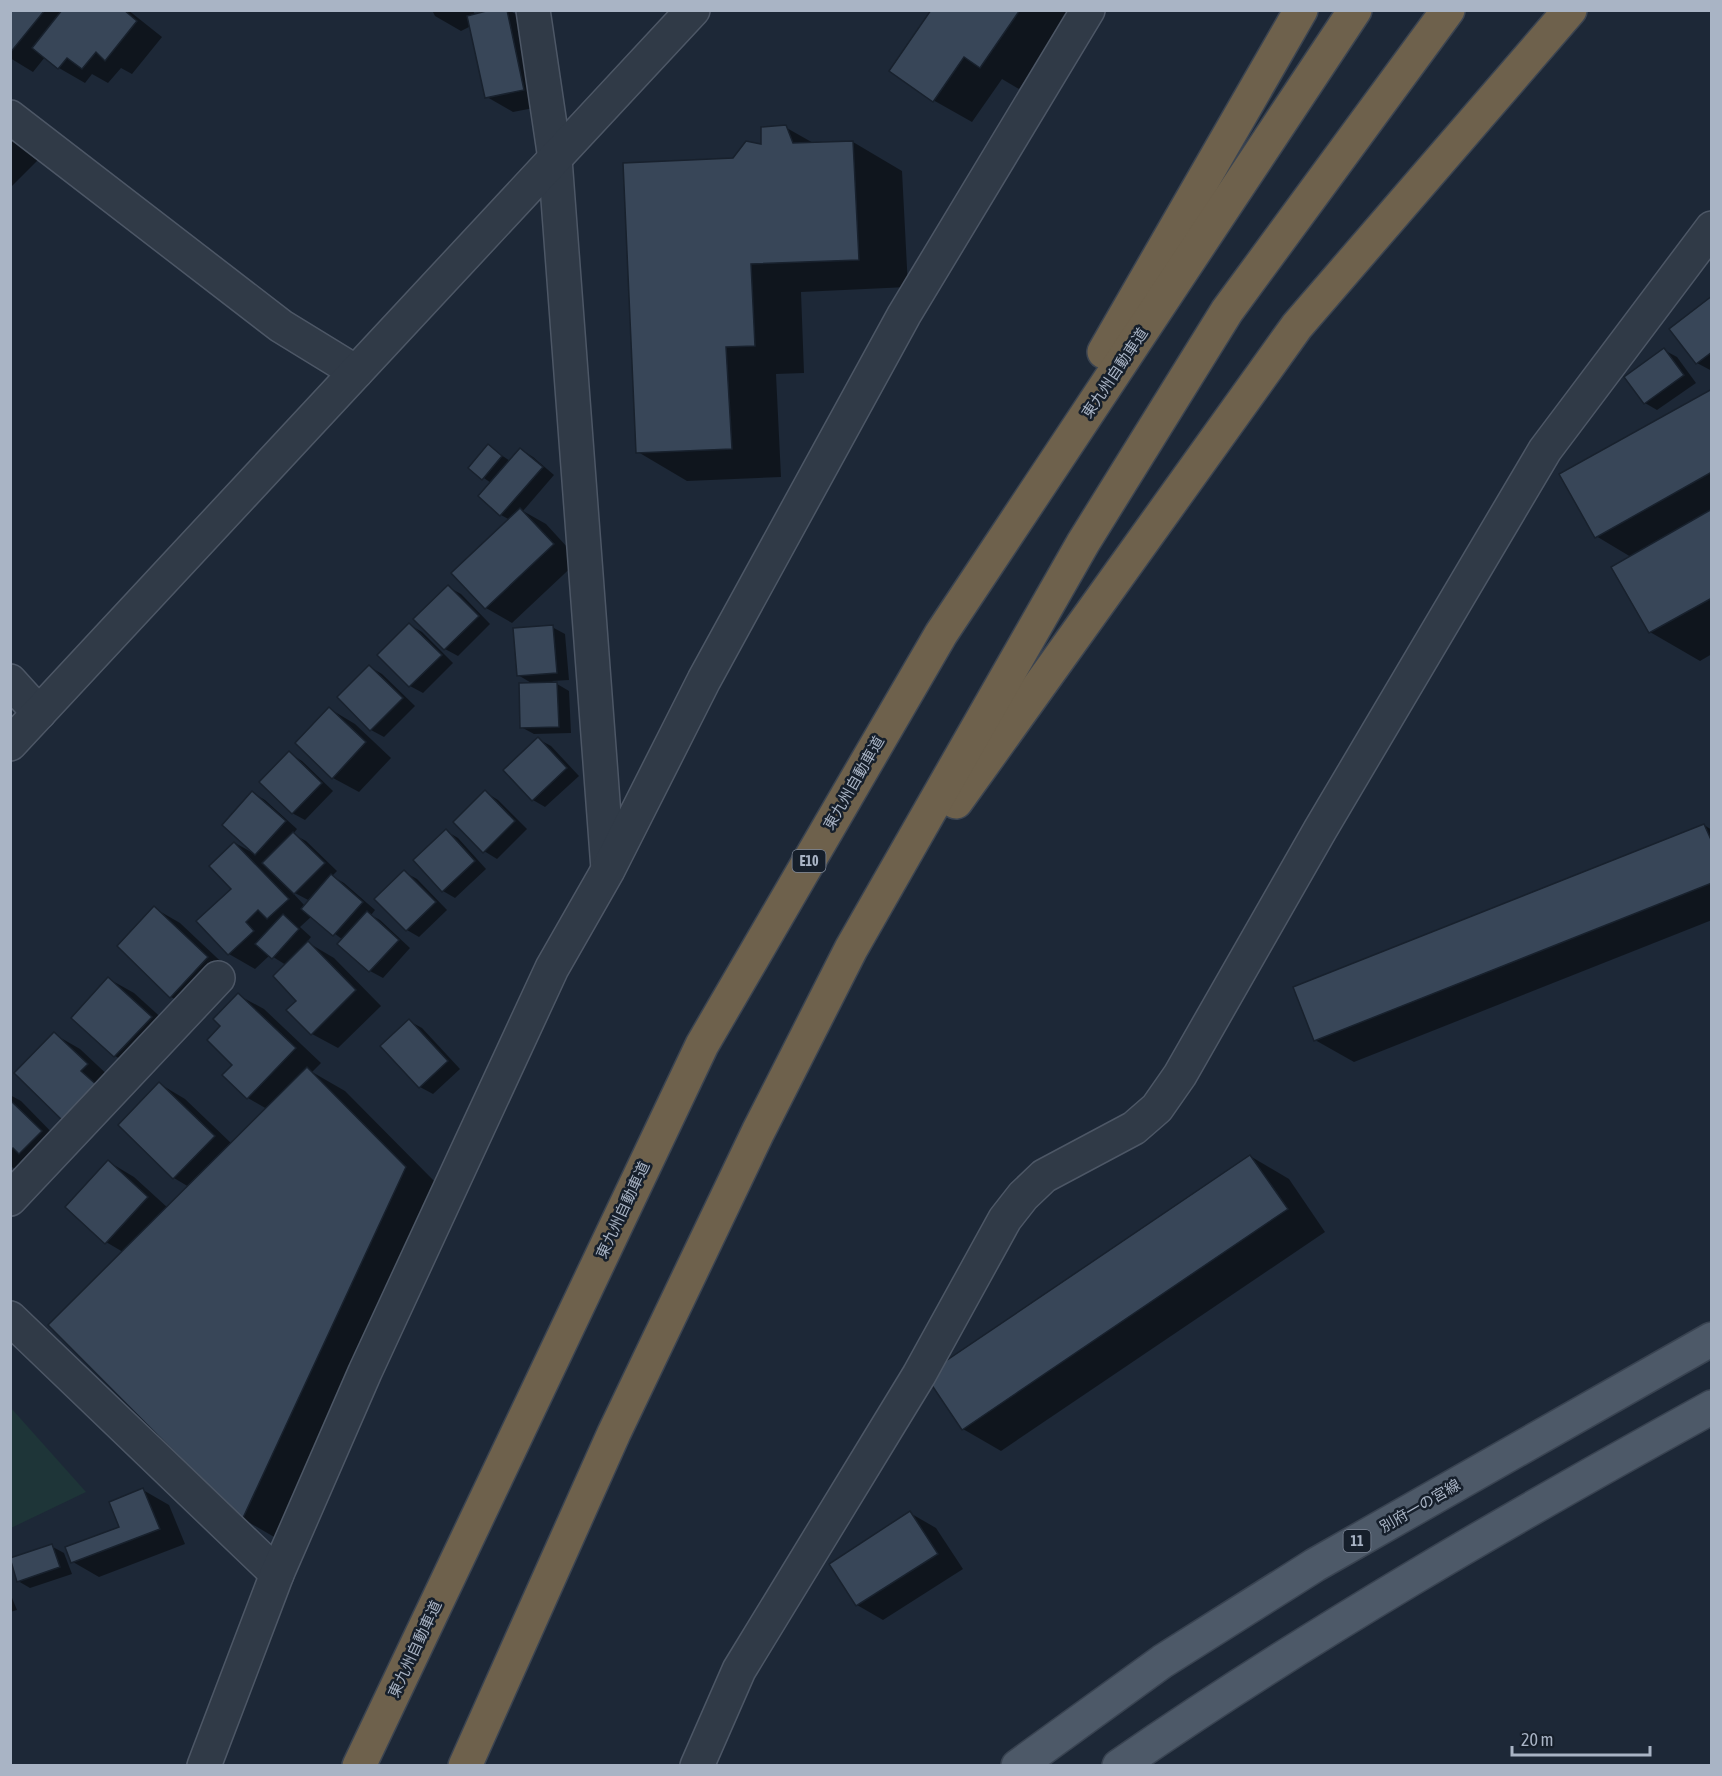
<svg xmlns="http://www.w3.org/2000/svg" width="1722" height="1776" viewBox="0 0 1722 1776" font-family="'Asap Condensed','Noto Sans JP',sans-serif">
  <rect width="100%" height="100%" fill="#1d2837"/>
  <path fill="#1e3538" d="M 11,1408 L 86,1492 L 11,1528 L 10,1528 Z"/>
  <g fill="#0007" fill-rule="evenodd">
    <path d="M 10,10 L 128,10 L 162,37 L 132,74 L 121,68 L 108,83 L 92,74 L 85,83 L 59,68 L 45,57 L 33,72 L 10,58 Z"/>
    <path d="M 432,10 L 473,10 L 475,15 L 497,10 L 509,10 L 532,24 L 549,105 L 513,112 L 487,97 L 471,26 L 461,31 L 435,16 Z"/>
    <path d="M 933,10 L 1074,10 L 1019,89 L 1002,79 L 972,122 L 933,100 Z"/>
    <path d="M 785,127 L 815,144 L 853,142 L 902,171 L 908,287 L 801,292 L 804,373 L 776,374 L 781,477 L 687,481 L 638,452 L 734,160 L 763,146 Z"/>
    <path d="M 10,133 L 38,160 L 10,188 Z"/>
    <path d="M 1712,298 L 1712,371 L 1697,363 Z"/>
    <path d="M 1664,350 L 1677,357 L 1696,383 L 1657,410 L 1645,403 Z"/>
    <path d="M 1712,391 L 1712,654 L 1700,661 L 1650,632 L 1631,557 L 1596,536 Z"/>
    <path d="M 488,446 L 510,461 L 520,449 L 533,457 L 554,475 L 523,511 L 546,524 L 579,560 L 512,623 L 486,608 L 510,520 L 501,515 L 491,483 L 470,468 Z"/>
    <path d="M 448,587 L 461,594 L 490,624 L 458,656 L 445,649 Z"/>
    <path d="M 410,625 L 422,632 L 453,663 L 423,693 L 410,686 Z"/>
    <path d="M 552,627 L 565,634 L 569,680 L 552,681 L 569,691 L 571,733 L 534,734 L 521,727 L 533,684 L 518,675 Z"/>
    <path d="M 370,667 L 382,674 L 415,706 L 384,737 L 371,730 L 339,697 Z"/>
    <path d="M 330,709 L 355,724 L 391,758 L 359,792 L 333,778 Z"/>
    <path d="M 538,739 L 551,746 L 579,776 L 545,807 L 533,800 Z"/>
    <path d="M 289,753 L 302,761 L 333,791 L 305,820 L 292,813 Z"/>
    <path d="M 485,792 L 498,800 L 527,829 L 497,859 L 484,851 Z"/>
    <path d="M 253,793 L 265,800 L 297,829 L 293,834 L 306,841 L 337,871 L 332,876 L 344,883 L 375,910 L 371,915 L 380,920 L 410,948 L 383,978 L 370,971 L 339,944 L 343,940 L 312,916 L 300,927 L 311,937 L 307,942 L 334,958 L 381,1006 L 338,1048 L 312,1034 L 286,965 L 270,955 L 255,969 L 229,954 L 235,843 L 255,854 ZM 292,892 L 293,892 L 310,901 L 305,906 Z"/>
    <path d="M 1704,825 L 1712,830 L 1712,920 L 1354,1062 L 1315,1040 Z"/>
    <path d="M 446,831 L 458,838 L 486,869 L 455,898 L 443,891 Z"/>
    <path d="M 404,872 L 417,879 L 447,910 L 419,937 L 407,930 Z"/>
    <path d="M 154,908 L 180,923 L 233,973 L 197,1011 L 171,997 Z"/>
    <path d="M 109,979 L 134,993 L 177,1032 L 141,1071 L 115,1056 L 73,1018 Z"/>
    <path d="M 238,995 L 264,1009 L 321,1063 L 312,1072 L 345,1091 L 443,1190 L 281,1541 L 243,1519 L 123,1252 L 106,1242 L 109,1162 L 134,1177 L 168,1208 L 189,1187 L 174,1178 L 120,1125 L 160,1084 L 185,1099 L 232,1144 L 267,1109 L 248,1098 L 222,1026 Z"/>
    <path d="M 409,1021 L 422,1028 L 460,1069 L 433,1094 L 420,1087 Z"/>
    <path d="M 54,1034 L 80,1049 L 113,1080 L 106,1086 L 124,1103 L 91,1136 Z"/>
    <path d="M 10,1095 L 21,1101 L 66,1147 L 26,1175 L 10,1166 Z"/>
    <path d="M 1250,1156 L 1289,1179 L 1325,1232 L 1001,1451 L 963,1429 Z"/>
    <path d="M 143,1490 L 169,1505 L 185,1544 L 99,1577 L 73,1562 L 121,1528 Z"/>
    <path d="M 910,1513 L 936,1528 L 963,1569 L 883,1620 L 857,1605 Z"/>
    <path d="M 51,1546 L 64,1553 L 72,1574 L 30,1588 L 18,1581 Z"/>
    <path d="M 10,1593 L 17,1610 L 10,1612 Z"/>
  </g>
  <g fill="#384658" stroke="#18212d" stroke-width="1.5">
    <path d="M 10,10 L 45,10 L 10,53 Z"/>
    <path d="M 62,10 L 124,10 L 137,21 L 105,61 L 96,52 L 82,69 L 67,58 L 58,69 L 32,48 Z"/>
    <path d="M 490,10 L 507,10 L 524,90 L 485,98 L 467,16 Z"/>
    <path d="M 931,10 L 1020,10 L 980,68 L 964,57 L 933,102 L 889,71 Z"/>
    <path d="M 786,125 L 793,143 L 853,141 L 859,260 L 751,264 L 755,346 L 726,347 L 732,449 L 636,453 L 623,163 L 733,158 L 746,141 L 761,144 L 761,127 Z"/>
    <path d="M 1712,296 L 1712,352 L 1696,364 L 1669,329 Z"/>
    <path d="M 1664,348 L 1684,375 L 1644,404 L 1624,377 Z"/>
    <path d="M 1712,389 L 1712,472 L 1595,538 L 1559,474 Z"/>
    <path d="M 488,444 L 502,456 L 482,480 L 468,468 Z"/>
    <path d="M 520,448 L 543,467 L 500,516 L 478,496 Z"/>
    <path d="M 520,508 L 554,544 L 485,609 L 451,573 Z"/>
    <path d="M 1712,509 L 1712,598 L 1649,633 L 1611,567 Z"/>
    <path d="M 448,585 L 479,616 L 444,650 L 413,619 Z"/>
    <path d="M 409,623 L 442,655 L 409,687 L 377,655 Z"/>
    <path d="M 553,625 L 557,673 L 517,676 L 513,628 Z"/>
    <path d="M 369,665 L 403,698 L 370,731 L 337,697 Z"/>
    <path d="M 557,682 L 559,727 L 520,728 L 519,683 Z"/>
    <path d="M 329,707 L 366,742 L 332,779 L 295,743 Z"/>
    <path d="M 538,737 L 567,768 L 532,801 L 503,770 Z"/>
    <path d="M 289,751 L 322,783 L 292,814 L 259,782 Z"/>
    <path d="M 485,790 L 515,821 L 483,853 L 453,822 Z"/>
    <path d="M 252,791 L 286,821 L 255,855 L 222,825 Z"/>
    <path d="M 1704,824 L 1712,842 L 1712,883 L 1314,1041 L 1293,987 Z"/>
    <path d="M 446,829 L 475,861 L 442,892 L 413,860 Z"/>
    <path d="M 293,832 L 325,863 L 294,894 L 262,863 Z"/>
    <path d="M 234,842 L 289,899 L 267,919 L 258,910 L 246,922 L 254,931 L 228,955 L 196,921 L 231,889 L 209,866 Z"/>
    <path d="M 404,870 L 436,902 L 406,931 L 374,899 Z"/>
    <path d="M 331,874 L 363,902 L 333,936 L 301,909 Z"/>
    <path d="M 154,906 L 208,957 L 170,998 L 117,946 Z"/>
    <path d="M 367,911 L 399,940 L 369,972 L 337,944 Z"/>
    <path d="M 283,914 L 299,929 L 272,959 L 255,944 Z"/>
    <path d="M 308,941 L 356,990 L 311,1035 L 286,1010 L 296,1001 L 273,976 Z"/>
    <path d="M 108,977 L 152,1017 L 114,1057 L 71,1018 Z"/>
    <path d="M 238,993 L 296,1048 L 247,1099 L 222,1075 L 232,1065 L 207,1040 L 220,1026 L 213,1019 Z"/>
    <path d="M 409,1019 L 448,1061 L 419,1088 L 380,1046 Z"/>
    <path d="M 54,1032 L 88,1064 L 81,1071 L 99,1087 L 64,1122 L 14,1073 Z"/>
    <path d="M 307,1067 L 406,1167 L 242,1520 L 48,1325 Z"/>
    <path d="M 159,1082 L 215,1136 L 173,1179 L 118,1125 Z"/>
    <path d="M 10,1100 L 42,1131 L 19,1154 L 13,1148 L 10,1151 Z"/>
    <path d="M 1250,1155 L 1288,1209 L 962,1430 L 925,1375 Z"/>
    <path d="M 108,1160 L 148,1197 L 105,1244 L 65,1207 Z"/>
    <path d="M 143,1488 L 160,1529 L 71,1563 L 65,1547 L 119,1527 L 109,1502 Z"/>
    <path d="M 910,1511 L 938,1554 L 856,1606 L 829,1564 Z"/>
    <path d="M 52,1544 L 60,1567 L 17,1582 L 10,1558 Z"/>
  </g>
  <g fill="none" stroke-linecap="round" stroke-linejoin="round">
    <g stroke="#4d5766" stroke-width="36">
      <g id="minor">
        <path d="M 533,10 L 555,159 L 608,869"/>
        <path d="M 10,117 L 281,326 L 356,372"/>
        <path d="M 10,681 L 39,713"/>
        <path d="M 10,744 L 693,10"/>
        <path d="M 10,1199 L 218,978"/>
        <path d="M 10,1318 L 277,1574"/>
        <path d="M 204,1766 L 277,1574 L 365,1372 L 552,968 L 608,870 L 704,680 L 904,315 L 1088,10"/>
        <path d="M 697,1766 L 739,1670 L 919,1375 L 1005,1219 L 1023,1196 L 1044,1176 L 1134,1128 L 1157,1108 L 1180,1075 L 1320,830 L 1545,450 L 1712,228"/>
      </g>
    </g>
    <g stroke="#394351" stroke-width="36">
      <g id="major">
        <path d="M 1018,1766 L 1163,1661 L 1315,1565 L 1712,1339"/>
        <path d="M 1119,1766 C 1309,1635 1509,1519 1712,1407"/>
      </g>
    </g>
    <g stroke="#3b4451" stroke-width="36">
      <g id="highway">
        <path d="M 1104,352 L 1301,10"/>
        <path d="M 956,802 L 1297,326 L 1570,10"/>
        <path d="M 359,1766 L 702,1045 L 941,634 L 1355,10"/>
        <path d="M 465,1766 L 614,1433 L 758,1132 L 851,949 L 1083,543 L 1227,311 L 1448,10"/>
      </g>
    </g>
    <use href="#minor" stroke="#303a47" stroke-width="33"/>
    <use href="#major" stroke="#4d5968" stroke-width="33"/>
    <use href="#highway" stroke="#6e614c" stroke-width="33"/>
  </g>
  <g text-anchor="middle" stroke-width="5" stroke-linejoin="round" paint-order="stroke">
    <g fill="#161f2b" stroke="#7d8797" stroke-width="1.5">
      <rect x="792.5" y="850" width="33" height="22" rx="4.5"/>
      <rect x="1343.5" y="1530" width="27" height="22" rx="4.5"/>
    </g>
    <g font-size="14" font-weight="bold" fill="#a9b4c5">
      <text x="809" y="866">E10</text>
      <text x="1357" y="1546">11</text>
    </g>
    <g font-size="15" fill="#a9b4c5" stroke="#161f2b">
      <text transform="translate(1115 373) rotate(-56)" y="5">東九州自動車道</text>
      <text transform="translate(854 783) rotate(-60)" y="5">東九州自動車道</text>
      <text transform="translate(623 1210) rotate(-65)" y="5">東九州自動車道</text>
      <text transform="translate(1420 1506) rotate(-30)" y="5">別府一の宮線</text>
      <text transform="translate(415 1649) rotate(-65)" y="5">東九州自動車道</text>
    </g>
  </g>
  <rect width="1722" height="1776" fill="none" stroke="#a9b4c5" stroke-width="24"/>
  <path d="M1512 1746v9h138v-9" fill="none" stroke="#a9b4c5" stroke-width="3"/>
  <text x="1521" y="1746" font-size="18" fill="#a9b4c5" stroke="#161f2b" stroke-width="4.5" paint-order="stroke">20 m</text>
</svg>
